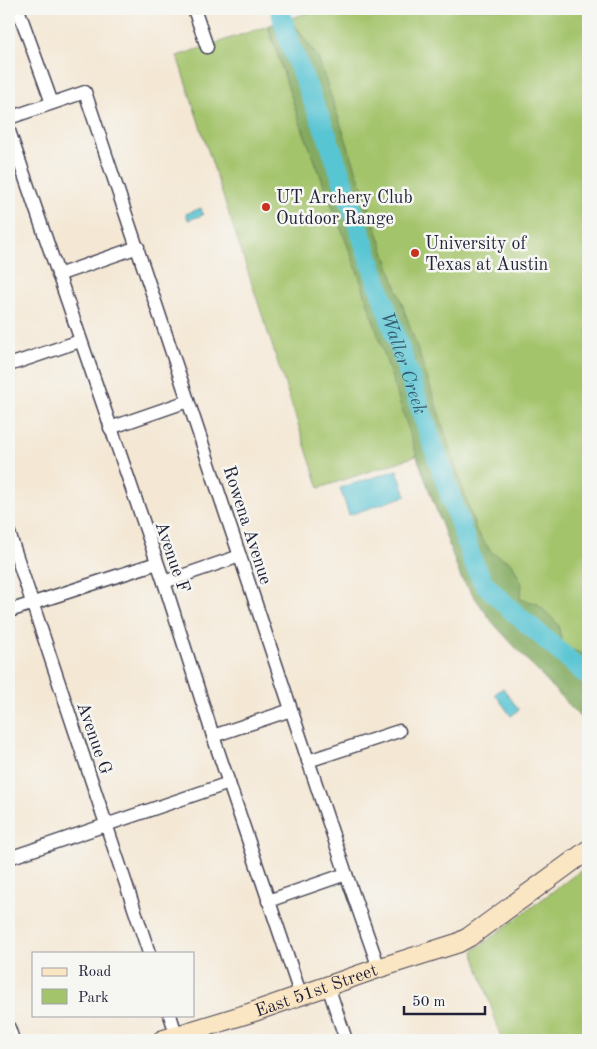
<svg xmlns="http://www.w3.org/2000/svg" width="597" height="1049" viewBox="0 0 597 1049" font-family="'Old Standard TT',serif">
  <rect width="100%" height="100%" fill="#f6f6f2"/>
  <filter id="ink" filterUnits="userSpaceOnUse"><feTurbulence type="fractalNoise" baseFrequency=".02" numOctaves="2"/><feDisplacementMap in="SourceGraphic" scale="10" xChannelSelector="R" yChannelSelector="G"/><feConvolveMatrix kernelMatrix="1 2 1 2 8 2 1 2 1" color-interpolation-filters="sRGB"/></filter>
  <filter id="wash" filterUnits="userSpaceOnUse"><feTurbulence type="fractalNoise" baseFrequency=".0096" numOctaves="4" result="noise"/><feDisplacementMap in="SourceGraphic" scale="20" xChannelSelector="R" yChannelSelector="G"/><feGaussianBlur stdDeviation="1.12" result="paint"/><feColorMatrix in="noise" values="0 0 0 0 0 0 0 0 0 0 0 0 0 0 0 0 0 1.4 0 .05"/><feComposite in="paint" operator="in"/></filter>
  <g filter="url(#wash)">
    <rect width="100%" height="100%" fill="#f4e8d5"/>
    <g fill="#a4c46c" stroke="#637354">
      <path d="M 319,9 L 588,9 L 588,676 L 508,607 L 434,450 L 319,488 L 177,56 Z"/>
      <path d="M 588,865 L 588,1040 L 502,1040 L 473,951 Z"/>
    </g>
    <path fill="#83aa60" stroke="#52664e" d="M 270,9 L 287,9 L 290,18 L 318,58 L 429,383 L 476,530 L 491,552 L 512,563 L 522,584 L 520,599 L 538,604 L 558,624 L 562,645 L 588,657 L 588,726 L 493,623 L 461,578 L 419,462 L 357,270 L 299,120 L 268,26 L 275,23 Z"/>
    <g fill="#59c5d3" stroke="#3e7487">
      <path d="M 201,208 L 203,215 L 188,220 L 186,214 Z"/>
      <path d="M 397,470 L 406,496 L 349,515 L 340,488 Z"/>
      <path d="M 503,688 L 519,710 L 511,716 L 495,694 Z"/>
    </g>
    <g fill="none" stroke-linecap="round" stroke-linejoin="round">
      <path stroke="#59c5d3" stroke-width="20" id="s1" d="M 280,9 L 290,44 L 328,138 L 473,562 L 484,583 L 508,607 L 588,676"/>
    </g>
  </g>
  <g filter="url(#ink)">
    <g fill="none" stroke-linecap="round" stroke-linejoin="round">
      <g stroke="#424052" stroke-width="15">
        <g id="street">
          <path d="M 18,9 L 52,103"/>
          <path d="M 194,9 L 207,47"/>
          <path d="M 9,118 L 85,92 L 346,874 L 379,968"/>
          <path d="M 9,131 L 164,582 L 213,736 L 301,996"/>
          <path d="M 58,275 L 138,247"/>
          <path d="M 9,365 L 80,341"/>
          <path d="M 110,428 L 188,401"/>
          <path d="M 9,533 L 149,953"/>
          <path d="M 164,582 L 240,556"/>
          <path d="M 9,611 L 157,563"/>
          <path d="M 213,736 L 291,710"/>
          <path d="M 308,761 L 399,731"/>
          <path d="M 9,858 L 229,783"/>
          <path d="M 268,901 L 346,874"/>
          <path d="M 328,986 L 346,1040"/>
          <path d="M 170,1015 L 178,1040"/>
          <path d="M 9,1028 L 13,1040"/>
        </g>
      </g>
      <g stroke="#424052" stroke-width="21">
        <g id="secondary">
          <path id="s2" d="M 162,1040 L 253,1012 L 379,968 L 458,943 L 469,937 L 588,850"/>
        </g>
      </g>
      <use href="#street" stroke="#fff" stroke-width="12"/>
      <use href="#secondary" stroke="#fbe6c4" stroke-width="19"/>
    </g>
  </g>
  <g fill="#c8321e" stroke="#f6f6f2" stroke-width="2">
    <circle cx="266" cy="207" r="5"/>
    <circle cx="415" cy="253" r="5"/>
  </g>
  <g text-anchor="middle" stroke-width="5" stroke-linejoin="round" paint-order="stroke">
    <g font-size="18" fill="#22223b" stroke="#f6f6f2" text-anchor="start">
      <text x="276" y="203">UT Archery Club<tspan x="276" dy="21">Outdoor Range</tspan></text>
      <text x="425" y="249">University of<tspan x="425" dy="21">Texas at Austin</tspan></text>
    </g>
    <g font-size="18" fill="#22223b" stroke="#f6f6f2">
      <text transform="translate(248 525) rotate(72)" y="6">Rowena Avenue</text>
      <text transform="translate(173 557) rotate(71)" y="6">Avenue F</text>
      <text transform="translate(95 738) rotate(71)" y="6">Avenue G</text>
      <text dy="6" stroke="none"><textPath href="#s2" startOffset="162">East 51st Street</textPath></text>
    </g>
    <g font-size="19" font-style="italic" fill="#355b70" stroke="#f6f6f2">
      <text dy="7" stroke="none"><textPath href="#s1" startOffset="375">Waller Creek</textPath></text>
    </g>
  </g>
  <rect width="597" height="1049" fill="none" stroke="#f6f6f2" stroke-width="30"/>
  <rect x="32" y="952" width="162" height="65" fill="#f6f6f2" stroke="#a1a1a9"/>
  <rect x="42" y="968" width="25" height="8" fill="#fbe6c4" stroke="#a1a1a9"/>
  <text x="78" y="976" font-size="15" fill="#22223b">Road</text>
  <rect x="42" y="989" width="25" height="15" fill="#a4c46c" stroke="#a1a1a9"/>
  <text x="78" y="1002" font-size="15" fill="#22223b">Park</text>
  <path d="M404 1006v8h81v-8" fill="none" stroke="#22223b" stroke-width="2.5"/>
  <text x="412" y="1006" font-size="15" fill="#22223b" stroke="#f6f6f2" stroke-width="4" paint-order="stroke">50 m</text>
</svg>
